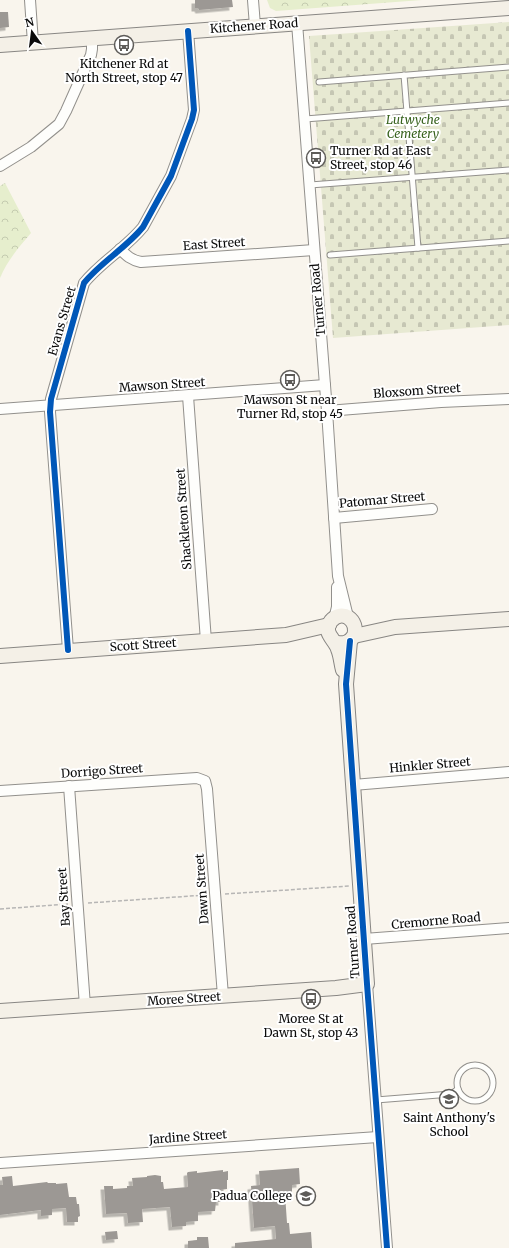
<svg xmlns="http://www.w3.org/2000/svg" width="509" height="1248" viewBox="0 0 509 1248" font-family="Merriweather,serif">
  <defs>
    <pattern id="cemetery-stones" width="16" height="16" patternUnits="userSpaceOnUse"><rect width="16" height="16" fill="#e7e9d2"/><path d="M2 7V4a2 2 0 0 1 4 0v3zM10 15v-3a2 2 0 0 1 4 0v3z" fill="#c5c6b3"/></pattern>
    <pattern id="park-crowns" width="20" height="18" patternUnits="userSpaceOnUse"><rect width="20" height="18" fill="#e6eecd"/><path d="M2 6a3 3 0 1 1 6 0M12 15a3 3 0 1 1 6 0" fill="none" stroke="#c4cbaf"/></pattern>
    <filter id="shadow"><feDropShadow dx="-3.5" dy="3.5" stdDeviation="0" flood-color="#0004"/></filter>
  </defs>
  <rect width="100%" height="100%" fill="#f9f5ed"/>
  <path fill="url(#cemetery-stones)" d="M 509,22 L 509,325 L 333,338 L 309,36 Z"/>
  <g fill="url(#park-crowns)">
    <path d="M 267,0 L 422,0 L 276,11 L 270,8 Z"/>
    <path d="M 5,183 L 31,233 C 19,247 7,261 0,278 L 0,186 Z"/>
  </g>
  <g fill="#9c9894" filter="url(#shadow)">
    <path d="M 195,0 L 232,0 L 233,7 L 199,10 L 198,8 L 195,8 Z"/>
    <path d="M 0,12 L 8,12 L 9,27 L 0,28 Z"/>
    <path d="M 299,1168 L 300,1184 L 292,1185 L 292,1194 L 285,1194 L 287,1223 L 289,1223 L 290,1234 L 311,1232 L 312,1248 L 235,1248 L 235,1243 L 276,1239 L 275,1226 L 254,1228 L 251,1186 L 260,1185 L 259,1171 Z"/>
    <path d="M 223,1170 L 223,1172 L 228,1171 L 228,1180 L 227,1180 L 227,1189 L 220,1190 L 222,1202 L 216,1202 L 215,1211 L 198,1212 L 198,1221 L 186,1222 L 186,1226 L 172,1227 L 170,1207 L 142,1209 L 143,1222 L 128,1223 L 127,1213 L 106,1214 L 104,1186 L 113,1186 L 113,1189 L 127,1188 L 127,1186 L 133,1186 L 132,1178 L 147,1177 L 147,1176 L 155,1175 L 161,1176 L 161,1182 L 163,1182 L 164,1189 L 188,1187 L 187,1173 L 188,1172 L 197,1171 L 197,1173 Z"/>
    <path d="M 12,1176 L 13,1186 L 47,1182 L 48,1183 L 56,1183 L 56,1184 L 67,1183 L 69,1197 L 76,1197 L 77,1204 L 79,1204 L 80,1216 L 78,1217 L 78,1222 L 67,1222 L 66,1208 L 52,1209 L 52,1215 L 41,1216 L 41,1210 L 0,1215 L 0,1185 L 3,1185 L 2,1177 Z"/>
    <path d="M 117,1231 L 118,1239 L 106,1240 L 105,1232 Z"/>
    <path d="M 197,1237 L 208,1237 L 209,1248 L 188,1248 L 188,1241 L 197,1240 Z"/>
  </g>
  <g fill="none" stroke-linecap="round" stroke-linejoin="round">
    <g stroke="#92908c" stroke-width="7">
      <g id="lane">
        <path d="M 404,75 L 418,248"/>
        <path d="M 319,82 L 509,67"/>
        <path d="M 305,119 L 509,103"/>
        <path d="M 310,185 L 509,170"/>
        <path d="M 330,255 L 509,241"/>
        <circle cx="475" cy="1083" r="18"/>
        <path d="M 376,1100 L 451,1094 L 458,1089"/>
      </g>
    </g>
    <g stroke="#92908c" stroke-width="12">
      <g id="street">
        <path d="M 30,0 L 33,43"/>
        <path d="M 253,0 L 255,26"/>
        <path d="M 297,23 L 327,411 L 338,576 L 348,617"/>
        <path d="M 0,166 L 31,147 L 59,124 L 66,111 L 91,55 L 92,49 L 92,38"/>
        <path d="M 120,249 C 127,256 131,260 141,262 L 314,250"/>
        <path d="M 188,396 L 206,641"/>
        <path d="M 0,409 L 325,385"/>
        <path d="M 327,411 L 441,402 L 509,399"/>
        <path d="M 334,518 L 432,509"/>
        <path d="M 334,619 L 337,607 L 337,587"/>
        <path d="M 68,650 L 50,412 L 51,399 L 84,283 C 101,262 126,248 143,227 L 171,176 L 192,119 L 194,110 L 188,31"/>
        <path d="M 353,785 L 509,772"/>
        <path d="M 69,786 L 85,1006"/>
        <path d="M 0,791 L 197,778 L 205,781 L 207,789 L 223,996"/>
        <path d="M 364,939 L 509,928"/>
        <path d="M 367,984 L 387,1248"/>
        <path d="M 0,1163 L 378,1137"/>
      </g>
    </g>
    <g stroke="#888683" stroke-width="16">
      <g id="secondary">
        <path d="M 0,45 L 509,8"/>
        <path d="M 354,636 L 395,627 L 509,619"/>
        <path d="M 335,642 C 343,645 349,643 354,636 C 359,620 342,608 331,621 C 322,633 335,639 338,649 C 341,656 341,663 343,670"/>
        <path d="M 0,656 L 286,635 L 329,625"/>
        <path d="M 0,1011 L 336,988 L 367,984 L 346,684 L 350,641"/>
      </g>
    </g>
    <g stroke="#b7b6b5" stroke-width="1.5" stroke-dasharray="4 2" stroke-linecap="butt">
      <path d="M 225,894 L 349,886"/>
      <path d="M 88,903 L 206,895"/>
      <path d="M 0,909 L 68,904"/>
    </g>
    <use href="#lane" stroke="#fefefc" stroke-width="5"/>
    <use href="#street" stroke="#fefefc" stroke-width="10"/>
    <use href="#secondary" stroke="#f4f0e7" stroke-width="14"/>
    <g stroke="#fff" stroke-width="8">
      <g id="cycleway">
        <path d="M 350,641 L 346,684 L 367,984 L 387,1248"/>
        <path d="M 68,650 L 50,412 L 51,399 L 84,283 C 101,262 126,248 143,227 L 171,176 L 192,119 L 194,110 L 188,31"/>
      </g>
    </g>
    <use href="#cycleway" stroke="#0057b8" stroke-width="6"/>
  </g>
  <defs>
    <g id="bus-ring" transform="scale(1)"><circle r="9.5" fill="#fff" stroke="#5e5c59" stroke-width="1.5"/><path d="M-5-6H5V4H4V6H2V4H-2V6H-4V4H-5ZM-3.5-4V0h7V-4ZM-3.5 1.2v1.5H-2V1.2ZM2 1.2v1.5H3.5V1.2Z" fill="#5e5c59"/></g>
    <g id="school-ring" transform="scale(1)"><circle r="9.5" fill="#fff" stroke="#5e5c59" stroke-width="1.5"/><path d="M0-5L7-2L0 1L-7-2ZM-4 1L0 2.5L4 1V4Q0 6-4 4Z" fill="#5e5c59"/></g>
  </defs>
  <g fill-rule="evenodd">
    <use href="#bus-ring" x="124" y="45"/>
    <use href="#bus-ring" x="316" y="158"/>
    <use href="#bus-ring" x="290" y="380"/>
    <use href="#bus-ring" x="311" y="999"/>
    <use href="#school-ring" x="449" y="1099"/>
    <use href="#school-ring" x="306" y="1196"/>
  </g>
  <g text-anchor="middle" stroke-width="4" stroke-linejoin="round" paint-order="stroke">
    <g font-size="12" fill="#0a0a0a" stroke="#fff">
      <text transform="translate(254 26) rotate(-4)" y="4">Kitchener Road</text>
      <text transform="translate(214 244) rotate(-4)" y="4">East Street</text>
      <text transform="translate(318 300) rotate(-95)" y="4">Turner Road</text>
      <text transform="translate(62 321) rotate(-74)" y="4">Evans Street</text>
      <text transform="translate(162 385) rotate(-4)" y="4">Mawson Street</text>
      <text transform="translate(417 391) rotate(-4)" y="4">Bloxsom Street</text>
      <text transform="translate(382 500) rotate(-5)" y="4">Patomar Street</text>
      <text transform="translate(184 519) rotate(-94)" y="4">Shackleton Street</text>
      <text transform="translate(143 645) rotate(-4)" y="4">Scott Street</text>
      <text transform="translate(430 765) rotate(-5)" y="4">Hinkler Street</text>
      <text transform="translate(102 771) rotate(-4)" y="4">Dorrigo Street</text>
      <text transform="translate(202 889) rotate(-94)" y="4">Dawn Street</text>
      <text transform="translate(64 897) rotate(-94)" y="4">Bay Street</text>
      <text transform="translate(436 921) rotate(-5)" y="4">Cremorne Road</text>
      <text transform="translate(353 942) rotate(-94)" y="4">Turner Road</text>
      <text transform="translate(184 999) rotate(-4)" y="4">Moree Street</text>
      <text transform="translate(188 1137) rotate(-4)" y="4">Jardine Street</text>
    </g>
    <g font-size="12" fill="#0a0a0a" stroke="#fff">
      <text x="124" y="68">Kitchener Rd at<tspan x="124" dy="14">North Street, stop 47</tspan></text>
      <text x="330" y="155" text-anchor="start">Turner Rd at East<tspan x="330" dy="14">Street, stop 46</tspan></text>
      <text x="290" y="404">Mawson St near<tspan x="290" dy="14">Turner Rd, stop 45</tspan></text>
      <text x="311" y="1023">Moree St at<tspan x="311" dy="14">Dawn St, stop 43</tspan></text>
      <text x="449" y="1122">Saint Anthony's<tspan x="449" dy="14">School</tspan></text>
      <text x="292" y="1200" text-anchor="end">Padua College</text>
    </g>
    <g font-size="12" font-style="italic" fill="#36611c" stroke="#fff">
      <text x="413" y="124">Lutwyche<tspan x="413" dy="14">Cemetery</tspan></text>
    </g>
  </g>
  <g transform="translate(32 32) rotate(346)" stroke="#ffffff" stroke-width="3" paint-order="stroke">
  <path d="M0-3L7 15L0 10L-7 15Z" fill="#0a0a0a"/>
  <text y="-6" font-size="11" font-weight="bold" text-anchor="middle" fill="#0a0a0a">N</text>
  </g>
</svg>
